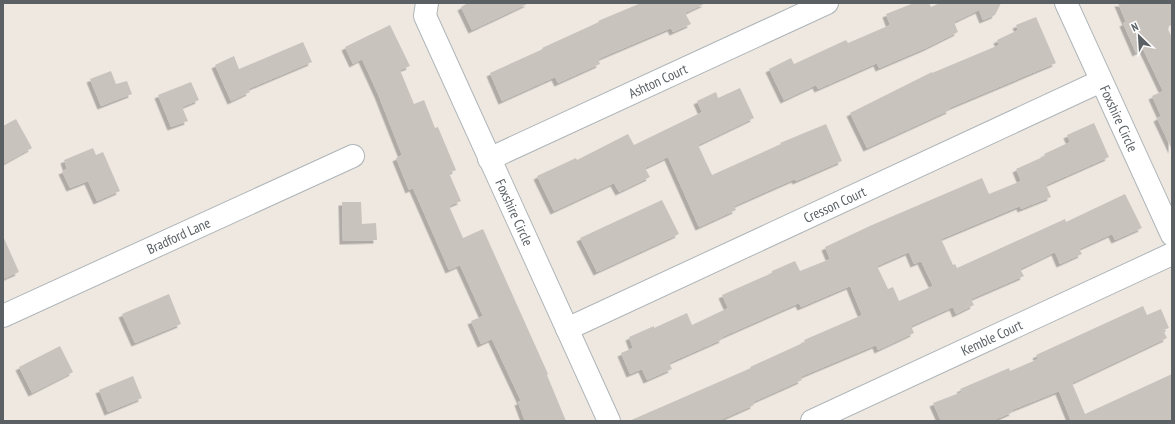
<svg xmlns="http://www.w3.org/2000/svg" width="1175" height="424" viewBox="0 0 1175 424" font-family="'PT Sans Narrow',sans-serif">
  <defs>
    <filter id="shadow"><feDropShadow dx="-3.5" dy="3.5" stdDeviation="0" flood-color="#0004"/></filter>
  </defs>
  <rect width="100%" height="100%" fill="#eee8e1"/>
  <g fill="#c9c3be" fill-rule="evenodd" filter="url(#shadow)">
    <path d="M 468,3 L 529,3 L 472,30 L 461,7 Z"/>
    <path d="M 641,3 L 706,3 L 685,13 L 691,24 L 673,32 L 671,28 L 598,59 L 600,64 L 558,83 L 555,77 L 502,101 L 490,73 L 543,49 L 542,48 L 599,22 L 598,21 Z"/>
    <path d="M 914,3 L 929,3 L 931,7 L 940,3 L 1001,3 L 995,15 L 983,20 L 979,10 L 954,22 L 958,32 L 926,48 L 879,68 L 877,63 L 818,89 L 816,85 L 784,100 L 769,69 L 791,58 L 794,64 L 846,40 L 848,43 L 890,25 L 886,14 Z"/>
    <path d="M 1118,3 L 1172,3 L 1172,25 L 1167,27 L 1172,38 L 1172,150 L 1157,118 L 1161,116 L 1152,96 L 1163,91 L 1143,49 L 1136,53 L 1123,23 L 1126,22 Z"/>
    <path d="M 1036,17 L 1056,63 L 949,108 L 950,110 L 867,148 L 850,113 L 932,72 L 932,73 L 999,45 L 997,40 L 1018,30 L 1016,25 Z"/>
    <path d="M 390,25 L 410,66 L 400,70 L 414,104 L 424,100 L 435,128 L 438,127 L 456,170 L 449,173 L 461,201 L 449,206 L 463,238 L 483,229 L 548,374 L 547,375 L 566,421 L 525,421 L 518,402 L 521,401 L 492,339 L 481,344 L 471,321 L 483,316 L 460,265 L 449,270 L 413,188 L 409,190 L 396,158 L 402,155 L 378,94 L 362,59 L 353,64 L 345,47 Z"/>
    <path d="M 303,42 L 312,62 L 248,89 L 250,92 L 231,101 L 215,65 L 234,56 L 239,69 Z"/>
    <path d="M 111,71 L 116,84 L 127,81 L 132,94 L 101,106 L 90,79 Z"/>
    <path d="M 191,82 L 199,100 L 182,107 L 188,121 L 171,127 L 158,95 Z"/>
    <path d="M 740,88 L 754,118 L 698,145 L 712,175 L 781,144 L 780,143 L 826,124 L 842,161 L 796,181 L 795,179 L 734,206 L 736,210 L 699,227 L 668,157 L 645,168 L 650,177 L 619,192 L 614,183 L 554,211 L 537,176 L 576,158 L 577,160 L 628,134 L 634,145 L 702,112 L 697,101 L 716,92 L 718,98 Z"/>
    <path d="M 16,119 L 32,148 L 3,164 L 3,126 Z"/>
    <path d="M 1094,123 L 1109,157 L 1046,185 L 1051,197 L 1021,209 L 1020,206 L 941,239 L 953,265 L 955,264 L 957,268 L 1065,219 L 1066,222 L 1125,194 L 1142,228 L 1115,240 L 1112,234 L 1079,249 L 1082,254 L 1060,264 L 1055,252 L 1020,269 L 1024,276 L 971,299 L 974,305 L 956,314 L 953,307 L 911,326 L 914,333 L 878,350 L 876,345 L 800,377 L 802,380 L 753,402 L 754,405 L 718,421 L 629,421 L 751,368 L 750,367 L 805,342 L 804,340 L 862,315 L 850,286 L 801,307 L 799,303 L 722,337 L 723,339 L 669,363 L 672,369 L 647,380 L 642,369 L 630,374 L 621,353 L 633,348 L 629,337 L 654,326 L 654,328 L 687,313 L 692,325 L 728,308 L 722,295 L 772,273 L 772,271 L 795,261 L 800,271 L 830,259 L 825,247 L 872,225 L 982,178 L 989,194 L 1021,181 L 1016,169 L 1045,156 L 1044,154 L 1070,142 L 1067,135 ZM 909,252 L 914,264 L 921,261 L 933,286 L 899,301 L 893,287 L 888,289 L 877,266 Z"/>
    <path d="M 93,148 L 96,155 L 103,152 L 120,191 L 97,201 L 88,181 L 70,188 L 62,171 L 67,169 L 64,160 Z"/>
    <path d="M 662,200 L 679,234 L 597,272 L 580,238 Z"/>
    <path d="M 342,202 L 361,202 L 362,224 L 376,223 L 377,240 L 343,241 Z"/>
    <path d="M 3,236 L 19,272 L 3,279 Z"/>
    <path d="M 169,294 L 181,324 L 135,343 L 122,314 Z"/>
    <path d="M 1143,306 L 1147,315 L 1161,309 L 1169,328 L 1163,330 L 1167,338 L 1072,383 L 1085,414 L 1172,374 L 1172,421 L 1071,421 L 1059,391 L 1012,410 L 1013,412 L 992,421 L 941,421 L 933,403 L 962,392 L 960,389 L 1009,368 L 1010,371 L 1038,359 L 1036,355 Z"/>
    <path d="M 60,346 L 73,372 L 32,393 L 19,367 Z"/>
    <path d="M 133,376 L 142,398 L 108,412 L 99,390 Z"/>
  </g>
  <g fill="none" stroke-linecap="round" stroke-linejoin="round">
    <g stroke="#afb5b8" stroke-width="24">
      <g id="minor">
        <path id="s1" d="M 427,3 L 425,16 L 609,421"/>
        <path id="s2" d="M 1066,3 L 1172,235"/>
        <path id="s3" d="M 489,159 L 827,3"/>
        <path id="s4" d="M 3,316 L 353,156"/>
        <path id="s5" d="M 567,329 L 1101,81"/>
        <path id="s6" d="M 812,421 L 1172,254"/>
      </g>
    </g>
    <use href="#minor" stroke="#fff" stroke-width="22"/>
  </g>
  <g text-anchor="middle" stroke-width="3.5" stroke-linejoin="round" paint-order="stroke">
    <g font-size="14" fill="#5a6064" stroke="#fff">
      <text dy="5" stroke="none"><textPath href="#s3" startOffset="186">Ashton Court</textPath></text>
      <text dy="5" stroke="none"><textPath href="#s2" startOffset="127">Foxshire Circle</textPath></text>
      <text dy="5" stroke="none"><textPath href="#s5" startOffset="295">Cresson Court</textPath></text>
      <text dy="5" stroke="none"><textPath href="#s1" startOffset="229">Foxshire Circle</textPath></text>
      <text dy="5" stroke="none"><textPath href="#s4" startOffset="193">Bradford Lane</textPath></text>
      <text dy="5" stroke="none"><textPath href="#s6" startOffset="198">Kemble Court</textPath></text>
    </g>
  </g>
  <rect width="1175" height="424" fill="none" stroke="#5a6064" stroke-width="8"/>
  <g transform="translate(1139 36) rotate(335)" stroke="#ffffff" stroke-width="3" paint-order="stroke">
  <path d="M0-3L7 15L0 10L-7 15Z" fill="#5a6064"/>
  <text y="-6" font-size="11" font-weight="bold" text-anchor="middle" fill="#5a6064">N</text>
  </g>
</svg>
